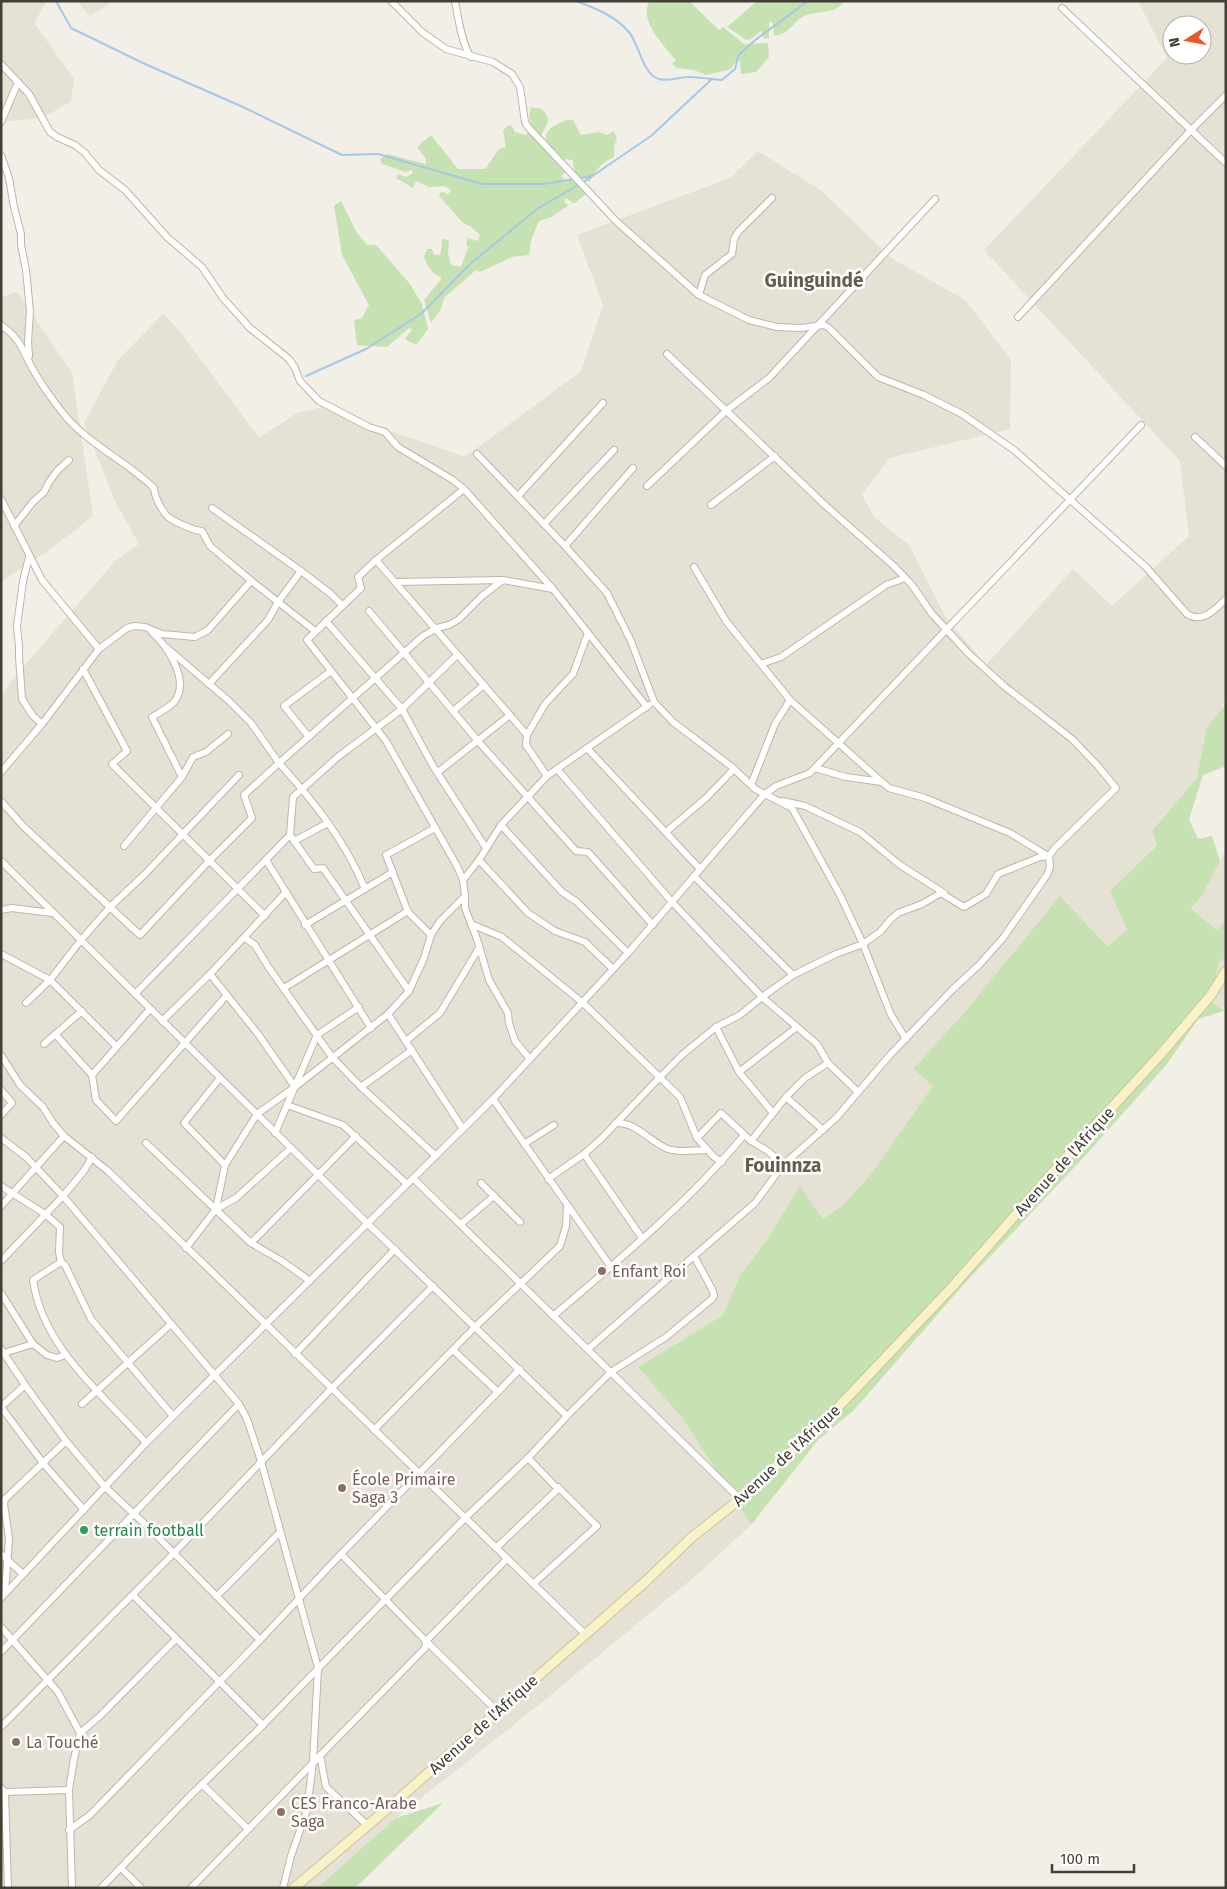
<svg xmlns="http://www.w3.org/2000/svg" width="1227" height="1889" viewBox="0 0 1227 1889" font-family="'Fira Sans',sans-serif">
  <rect width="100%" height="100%" fill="#f1efe6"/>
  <g fill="#e5e1d4" fill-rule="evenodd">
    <path d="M 1,1 L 47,1 L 34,23 L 74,79 L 71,101 L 43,118 L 1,122 Z"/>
    <path d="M 77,1 L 113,1 L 90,16 Z"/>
    <path d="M 1138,1 L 1226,1 L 1226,698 L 1197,778 L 1152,829 L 1157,844 L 1110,891 L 1127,930 L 1109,946 L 1061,897 L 964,1013 L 913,1069 L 934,1085 L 871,1174 L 841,1207 L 823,1219 L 800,1187 L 768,1238 L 739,1277 L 723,1315 L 638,1367 L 683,1419 L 751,1525 L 700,1572 L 536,1707 L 396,1818 L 317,1888 L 1,1888 L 1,696 L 13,679 L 115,561 L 139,544 L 116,503 L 84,423 L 118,360 L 163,314 L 179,330 L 259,438 L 297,413 L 322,407 L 465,457 L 581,371 L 603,305 L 577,235 L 730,178 L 758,151 L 823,192 L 891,258 L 965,300 L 1011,360 L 1010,429 L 889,458 L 862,495 L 874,517 L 909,545 L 945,616 L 986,665 L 1073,569 L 1112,606 L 1189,536 L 1180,461 L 984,250 L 1167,58 ZM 1172,25 L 1202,25 L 1202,55 L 1172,55 Z"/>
    <path d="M 17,292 L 72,373 L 93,516 L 50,549 L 1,582 L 1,297 Z"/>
    <path d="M 1226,850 L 1226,920 L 1217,930 L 1191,910 L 1203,894 Z"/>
    <path d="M 1226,957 L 1226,1009 L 1224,1011 L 1207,999 L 1211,986 L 1216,979 L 1218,963 L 1221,959 Z"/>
  </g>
  <g fill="#c7e2b2">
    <path d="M 650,1 L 689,1 L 719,30 L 723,27 L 744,44 L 768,43 L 769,57 L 756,72 L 741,74 L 740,61 L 735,62 L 731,69 L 706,75 L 694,70 L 677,68 L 672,64 L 676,60 C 665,47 637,19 650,1 Z"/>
    <path d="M 757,1 L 845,1 C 833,16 816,10 804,16 C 792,22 792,33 774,36 L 773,23 L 769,22 L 769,38 L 764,39 L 761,31 L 751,39 L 746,40 L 727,27 Z"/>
    <path d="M 531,107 L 542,109 C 553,121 546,124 541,136 C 532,127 527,121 531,107 Z"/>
    <path d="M 566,120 L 573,120 L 581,135 L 599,132 L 607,135 L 614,131 L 617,139 L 614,146 L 614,157 C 602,163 595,169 590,182 C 579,175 573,174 573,160 L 562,159 L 546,142 C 544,128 556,125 566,120 Z"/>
    <path d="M 511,125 L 515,132 L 526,135 L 528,131 L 567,171 L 561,176 L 567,183 L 572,177 L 586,194 L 575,203 L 573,203 L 566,198 L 564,200 L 568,206 L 551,217 L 539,221 L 531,240 L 529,255 L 512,257 L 480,272 L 476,270 L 444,298 L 441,309 L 431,323 L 424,300 L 442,278 C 432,273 428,268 424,257 L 427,249 L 432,249 L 434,255 L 439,255 L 441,252 L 442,239 L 449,240 L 448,254 L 451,265 L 461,267 L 468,248 L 466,243 L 468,238 L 478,241 L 480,235 L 470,226 L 463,223 L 439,196 L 440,193 L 444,192 L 448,195 L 451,190 L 445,186 L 429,187 L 416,181 L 413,188 L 396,178 L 398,174 L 406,177 L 413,173 L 411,170 L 406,172 L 382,164 L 380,159 L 387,154 L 426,164 L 426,159 L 417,147 L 431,135 L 458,169 L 485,169 L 499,149 L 506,147 L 503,131 L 507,126 Z"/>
    <path d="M 341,201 L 357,233 L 367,245 L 376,245 L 410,284 L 422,304 L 428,329 L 416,345 L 405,339 L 412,330 L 409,328 L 387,347 L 357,345 L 354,320 L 362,318 L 369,305 L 342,255 L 334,206 Z"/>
    <path d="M 1226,704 L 1226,766 L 1203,775 L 1189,819 L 1198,839 L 1212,836 L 1220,861 L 1203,894 L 1191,909 L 1217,930 L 1226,920 L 1226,957 L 1218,963 L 1216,979 L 1211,986 L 1207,999 L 1224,1011 L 1198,1019 L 1167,1064 L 1085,1156 L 965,1283 L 853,1411 L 819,1439 L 751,1525 L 683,1419 L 638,1367 L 723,1315 L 739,1277 L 768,1238 L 800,1186 L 823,1219 L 841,1207 L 871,1174 L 933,1086 L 913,1069 L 964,1013 L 1060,896 L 1108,946 L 1127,930 L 1110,891 L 1157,845 L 1152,830 L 1197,778 L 1207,727 Z"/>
    <path d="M 443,1803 L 355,1888 L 317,1888 L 396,1818 Z"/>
  </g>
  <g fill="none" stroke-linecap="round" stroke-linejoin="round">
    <g stroke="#a7c7e9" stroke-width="2">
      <path d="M 56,1 L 71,28 L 145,64 L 243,107 L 342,155 L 378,154 L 482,184 L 543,184 L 575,179"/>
      <path d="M 576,1 C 595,8 615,16 628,31 C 640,44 641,73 659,79 C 668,82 679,77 689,77 C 696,77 704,78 712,79"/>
      <path d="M 579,178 L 592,176"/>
      <path d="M 582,183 L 651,136 L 712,79 L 722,80 L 735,69 L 738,56 L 754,41 L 808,1"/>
      <path d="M 306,376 L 366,349 L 421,314 L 469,265 L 537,209 L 578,185"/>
    </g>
    <g stroke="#bcb7a9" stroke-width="8">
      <g id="minor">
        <path d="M 391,1 L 422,32 L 446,49 L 493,62 L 512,74 L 520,87 L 525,122 L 528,127 L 617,222 L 699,295 L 749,320 L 777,327 L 801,328 L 824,325 L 829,328 L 878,377 L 924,395 L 962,414 L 1014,450 L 1146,567 L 1187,614 C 1203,624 1215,609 1226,599"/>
        <path d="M 455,1 C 458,17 462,45 471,57"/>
        <path d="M 1062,8 L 1226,163"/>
        <path d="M 1,64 L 29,94 L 50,132 L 57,137 L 75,145 L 85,153 L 99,170 L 125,190 L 167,237 L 202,267 L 223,298 L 250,328 L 289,359 L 295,368 L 300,381 L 319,401 L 369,427 L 385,432 L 398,447 L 453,480 L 464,489 L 553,589 L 647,707"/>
        <path d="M 1,122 L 18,82"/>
        <path d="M 1,155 L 9,178 L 14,207 L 21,234 L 21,245 L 26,270 L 30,311 L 28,342 L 29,356"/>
        <path d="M 699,295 L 705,275 L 732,254 L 734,239 L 738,232 L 772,198"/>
        <path d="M 1018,317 L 1191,130 L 1226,95"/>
        <path d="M 1,325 C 19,338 21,346 30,364 C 38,380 56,405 67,418 C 92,446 127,462 154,488 C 154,496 162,511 168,517 C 175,522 194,531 202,531 L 210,546 L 254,583 L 315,631"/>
        <path d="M 1195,437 L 1226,466"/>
        <path d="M 477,454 L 565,546 L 607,593 L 631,641 L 654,702 L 673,722 L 732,767 L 755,789 L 792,808 L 840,895 L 863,944 L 891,1015 L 906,1039"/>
        <path d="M 647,486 L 727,410 L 769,378 L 935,199"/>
        <path d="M 464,489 L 376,560 L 358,577 L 361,588 L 307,640 L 386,741 L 457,866 L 463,880 L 465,896 L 465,908 L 477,939 L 489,980 L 508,1013 L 509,1023 L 515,1041 L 530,1059"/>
        <path d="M 518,496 L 603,403"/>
        <path d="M 1,499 L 42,580 L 99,649"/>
        <path d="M 711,505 L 775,456"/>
        <path d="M 212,508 L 301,571 L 331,594 L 342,605"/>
        <path d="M 544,524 L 614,450"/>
        <path d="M 14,526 L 33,502 L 44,492 L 49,482 L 58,470 L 69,460"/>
        <path d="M 565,546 L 633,468"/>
        <path d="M 29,557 L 23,581 L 17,626 L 19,647 L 19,657 L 22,699 L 33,716 L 42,724"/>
        <path d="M 376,560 L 527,735"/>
        <path d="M 694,567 L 726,621 L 790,700 L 882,782"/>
        <path d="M 396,582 L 503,580 L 553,589"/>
        <path d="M 369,611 L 478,741 L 576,851 L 588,852 L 653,925"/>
        <path d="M 326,621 L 402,709 L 433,766 L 486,848"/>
        <path d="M 151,631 C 167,646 190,679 175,701 C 170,707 159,713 152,717 L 182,777"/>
        <path d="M 761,664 L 781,657 L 886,585 L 905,578"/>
        <path d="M 83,669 L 127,751 L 112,764 L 265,916"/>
        <path d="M 209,684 L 268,620 L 278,602 L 301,571"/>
        <path d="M 453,711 L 484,685"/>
        <path d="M 309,737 L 284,706 L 331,671"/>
        <path d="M 587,748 L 700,869"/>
        <path d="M 815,768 L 846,777 L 882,782 L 889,788 L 925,798 L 1010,833 L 1048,856"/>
        <path d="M 557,769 L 672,902 L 762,997 L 817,1044 L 828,1063 L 805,1078 L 786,1097 L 823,1130"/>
        <path d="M 1,772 L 42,724 L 99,649 L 127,628 L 134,626 L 145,627 L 162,634 L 195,637 L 208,630 L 251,581"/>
        <path d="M 438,772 L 510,715"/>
        <path d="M 547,776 L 526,745 L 527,735 L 545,704 L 573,674 L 588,633"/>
        <path d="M 751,785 L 775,724 L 790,700"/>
        <path d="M 1,801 L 23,826 L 140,935 L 209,861 L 252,818 L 244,795 L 279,763 L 251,723 L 229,701 L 167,648"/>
        <path d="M 783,801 L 805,806 L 860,832 L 900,865 L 944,893"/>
        <path d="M 501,825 L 562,892 L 577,902 L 628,953"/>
        <path d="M 666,832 L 706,798 L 734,769"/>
        <path d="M 290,835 L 314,869 L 323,868 L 409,991"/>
        <path d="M 294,841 L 328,823"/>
        <path d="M 124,846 L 182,777 L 193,757 L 206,752 L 228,734"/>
        <path d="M 266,860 L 371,1028"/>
        <path d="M 479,860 L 528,913 L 555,931 L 585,942 L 613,969"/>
        <path d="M 1,861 L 367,1223 L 567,1416"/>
        <path d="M 694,876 L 793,975"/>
        <path d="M 463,880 L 479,860 L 501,825 L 547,776 L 649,705"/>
        <path d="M 365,889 C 345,840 314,802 279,763 L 423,636 L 437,628 L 449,625 L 458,620 L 482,596 L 503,580"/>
        <path d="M 1,910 L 12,908 L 52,913"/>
        <path d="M 471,924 L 502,937 L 583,1003 L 680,1097 L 697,1138 L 714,1157 L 722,1162"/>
        <path d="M 305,925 L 393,872"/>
        <path d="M 431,935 L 409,913 L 406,907 L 386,855 L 435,828"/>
        <path d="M 245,938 L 255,945 L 269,968 L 332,1057 L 361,1087 L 436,1156"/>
        <path d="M 1,954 L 50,980 L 116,1046"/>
        <path d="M 210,974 L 258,1034 L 295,1087"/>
        <path d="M 284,988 L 408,911"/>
        <path d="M 135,994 L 290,835 L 293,797 L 339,756 L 402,709 L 457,655"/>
        <path d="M 26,1003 L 50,980 L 81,940 L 110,907 L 145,874 L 239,775"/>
        <path d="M 150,1009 L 92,1075 L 96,1100 L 116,1121 L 227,995"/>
        <path d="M 388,1014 L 463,1129"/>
        <path d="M 162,1021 L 210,974 L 286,892"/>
        <path d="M 716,1027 L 739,1072 L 773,1113"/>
        <path d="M 55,1034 L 92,1075"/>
        <path d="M 406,1041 L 440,1013 L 479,948"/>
        <path d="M 44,1044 L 82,1011"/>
        <path d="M 1,1055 L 20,1085 L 43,1107 L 53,1123 L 64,1136 L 108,1171 L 585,1634"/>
        <path d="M 828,1063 L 858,1092"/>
        <path d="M 739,1072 L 797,1027"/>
        <path d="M 220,1078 L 184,1123 L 225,1165"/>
        <path d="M 361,1087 L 412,1050"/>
        <path d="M 1,1090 L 12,1103 L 1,1115"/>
        <path d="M 493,1099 L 611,1267"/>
        <path d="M 287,1105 L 343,1125 L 407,1184"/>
        <path d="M 616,1123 C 636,1122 650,1142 668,1149 C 680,1153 694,1150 707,1150"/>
        <path d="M 275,1133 L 317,1035 L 359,1007"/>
        <path d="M 1,1138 L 26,1157 L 63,1196 L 239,1404 L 247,1419 L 261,1461 L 318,1668 L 313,1762 L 307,1810 L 291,1856 L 283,1888"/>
        <path d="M 697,1138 L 721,1113 L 751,1141 L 768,1151 L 783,1165"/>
        <path d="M 751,1141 L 786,1097"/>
        <path d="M 146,1143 L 251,1243 L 282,1261 L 310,1281"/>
        <path d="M 524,1144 L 554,1125"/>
        <path d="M 584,1154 L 642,1238"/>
        <path d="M 413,1178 L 740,1499"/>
        <path d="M 548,1179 L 584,1154 L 601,1139 L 659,1078 L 682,1055 L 716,1027 L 740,1015 L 762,997 L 793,975 L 836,954 L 863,944 L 880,932 L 891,919 L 898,913 L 922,904 L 941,893 L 964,907 L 986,894 L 998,874 L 1040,857 L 1049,856"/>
        <path d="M 481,1183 L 520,1222"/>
        <path d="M 1,1186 L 45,1214 L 60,1227 L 59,1252 L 61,1262"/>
        <path d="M 1,1206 L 64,1136"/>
        <path d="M 216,1209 L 236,1198 L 291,1148"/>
        <path d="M 461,1224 L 494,1196"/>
        <path d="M 251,1243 L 356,1136"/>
        <path d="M 186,1248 L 216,1209 L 225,1165 L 257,1114 L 295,1087 L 388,1014 L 409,991 L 424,958 L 431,935 L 440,921 L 465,896"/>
        <path d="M 1,1261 L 63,1196 L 84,1171 L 92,1157"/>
        <path d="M 1,1293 L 33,1344 L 47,1355 L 57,1358 L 65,1355"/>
        <path d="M 553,1316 C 620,1259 688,1203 744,1135"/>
        <path d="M 1,1349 L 25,1385 L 66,1441 L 105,1487 L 148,1527 L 260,1640"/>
        <path d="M 588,1349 L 694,1256"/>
        <path d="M 453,1350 L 498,1392"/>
        <path d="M 4,1353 L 33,1344"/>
        <path d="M 295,1354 L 395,1249"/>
        <path d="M 82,1404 L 171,1324"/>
        <path d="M 1,1407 L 43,1463 L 84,1510"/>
        <path d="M 1,1407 L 25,1385"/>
        <path d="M 374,1430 L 475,1327 L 560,1246 L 566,1226 L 567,1206"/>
        <path d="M 146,1443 C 103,1394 43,1349 33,1280 L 61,1262 L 65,1265 L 91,1319 L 173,1416"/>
        <path d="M 496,1548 L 558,1489 L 528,1458"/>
        <path d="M 1,1554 L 23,1574"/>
        <path d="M 533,1584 L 597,1526 L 558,1487"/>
        <path d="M 5,1593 L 9,1538 L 4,1504 L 5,1499 L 66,1441"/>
        <path d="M 133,1595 L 263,1725"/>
        <path d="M 217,1596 L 280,1532"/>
        <path d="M 1,1598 L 146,1443 L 493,1099 L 628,953 L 764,795 L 776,786 L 810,773 L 1141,425"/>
        <path d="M 1,1627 L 58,1692 L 80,1733"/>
        <path d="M 1,1652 L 239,1404"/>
        <path d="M 497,1711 L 426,1641 L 507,1559"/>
        <path d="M 1,1727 L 174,1553 L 331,1389 L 433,1286"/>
        <path d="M 320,1755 L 326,1787 L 367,1825"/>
        <path d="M 202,1784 L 247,1828"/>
        <path d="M 1,1788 L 5,1792 L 69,1790"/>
        <path d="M 5,1792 L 8,1888"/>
        <path d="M 69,1830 L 90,1815 L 260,1640 L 341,1554 L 520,1369"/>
        <path d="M 121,1868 L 141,1888"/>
        <path d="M 72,1888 L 69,1790 L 74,1759 L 80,1733 L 100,1716 L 176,1639"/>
        <path d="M 101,1888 L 189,1797 L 263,1725 L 465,1518 L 528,1458 L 567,1416 L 611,1372 L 666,1337 L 712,1299 L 714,1296 L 713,1291 L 694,1256 L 755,1203 L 783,1165 L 836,1118 L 890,1055 L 953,989 L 979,965 L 1003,938 L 1047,875 L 1050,867 L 1049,856 L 1054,849 L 1116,788 L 1098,766 L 1072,739 L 1004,686 L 968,653 L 932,614 L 912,585 L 895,567 L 826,506 L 667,354"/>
        <path d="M 191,1888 L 425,1648 L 426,1641 L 423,1638 L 341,1554"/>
      </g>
    </g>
    <g stroke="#cdc499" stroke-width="11">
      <path id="secondary" d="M 294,1888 L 394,1803 L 645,1582 L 691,1538 L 740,1499 L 825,1421 L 953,1286 L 1069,1154 L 1160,1055 L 1211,995 L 1226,971"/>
    </g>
    <use href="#minor" stroke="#fff" stroke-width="6"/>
    <use href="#secondary" stroke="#f9f2c8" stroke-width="9"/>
  </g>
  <g fill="#8d6e63" stroke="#fff" stroke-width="2">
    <circle cx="602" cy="1271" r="5"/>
    <circle cx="342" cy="1488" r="5"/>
    <circle cx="16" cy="1742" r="5"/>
    <circle cx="281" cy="1812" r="5"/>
  </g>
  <circle fill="#2e9e5b" stroke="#fff" stroke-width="2" cx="84" cy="1530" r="5"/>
  <g text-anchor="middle" stroke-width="5" stroke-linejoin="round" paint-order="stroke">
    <g font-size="16" fill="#433f36" stroke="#fff">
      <text transform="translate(1064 1161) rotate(-48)" y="6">Avenue de l'Afrique</text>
      <text transform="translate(786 1455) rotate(-43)" y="6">Avenue de l'Afrique</text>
      <text transform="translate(483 1724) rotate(-42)" y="6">Avenue de l'Afrique</text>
    </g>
    <g font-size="16" fill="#785e54" stroke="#fff" text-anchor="start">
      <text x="612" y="1277">Enfant Roi</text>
      <text x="352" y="1485">École Primaire<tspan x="352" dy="18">Saga 3</tspan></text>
      <text x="26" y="1748">La Touché</text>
      <text x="291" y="1809">CES Franco-Arabe<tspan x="291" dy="18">Saga</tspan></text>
    </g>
    <g font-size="16" fill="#27864d" stroke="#fff" text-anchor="start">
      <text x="94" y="1536">terrain football</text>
    </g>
    <g font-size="19" font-weight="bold" fill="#655e4e" stroke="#fff">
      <text x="814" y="287">Guinguindé</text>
      <text x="783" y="1172">Fouinnza</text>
    </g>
  </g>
  <rect width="1227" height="1889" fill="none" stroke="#433f36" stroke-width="5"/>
  <g transform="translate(1187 40) rotate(259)"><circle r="24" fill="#ffffff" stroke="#b4b2af"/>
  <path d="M0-4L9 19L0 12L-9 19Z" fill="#e65928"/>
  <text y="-8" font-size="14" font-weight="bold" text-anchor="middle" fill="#433f36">N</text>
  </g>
  <path d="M1052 1864v8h82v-8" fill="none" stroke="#433f36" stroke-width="2.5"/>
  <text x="1060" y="1864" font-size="15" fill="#433f36" stroke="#ffffff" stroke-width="4" paint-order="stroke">100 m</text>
</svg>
